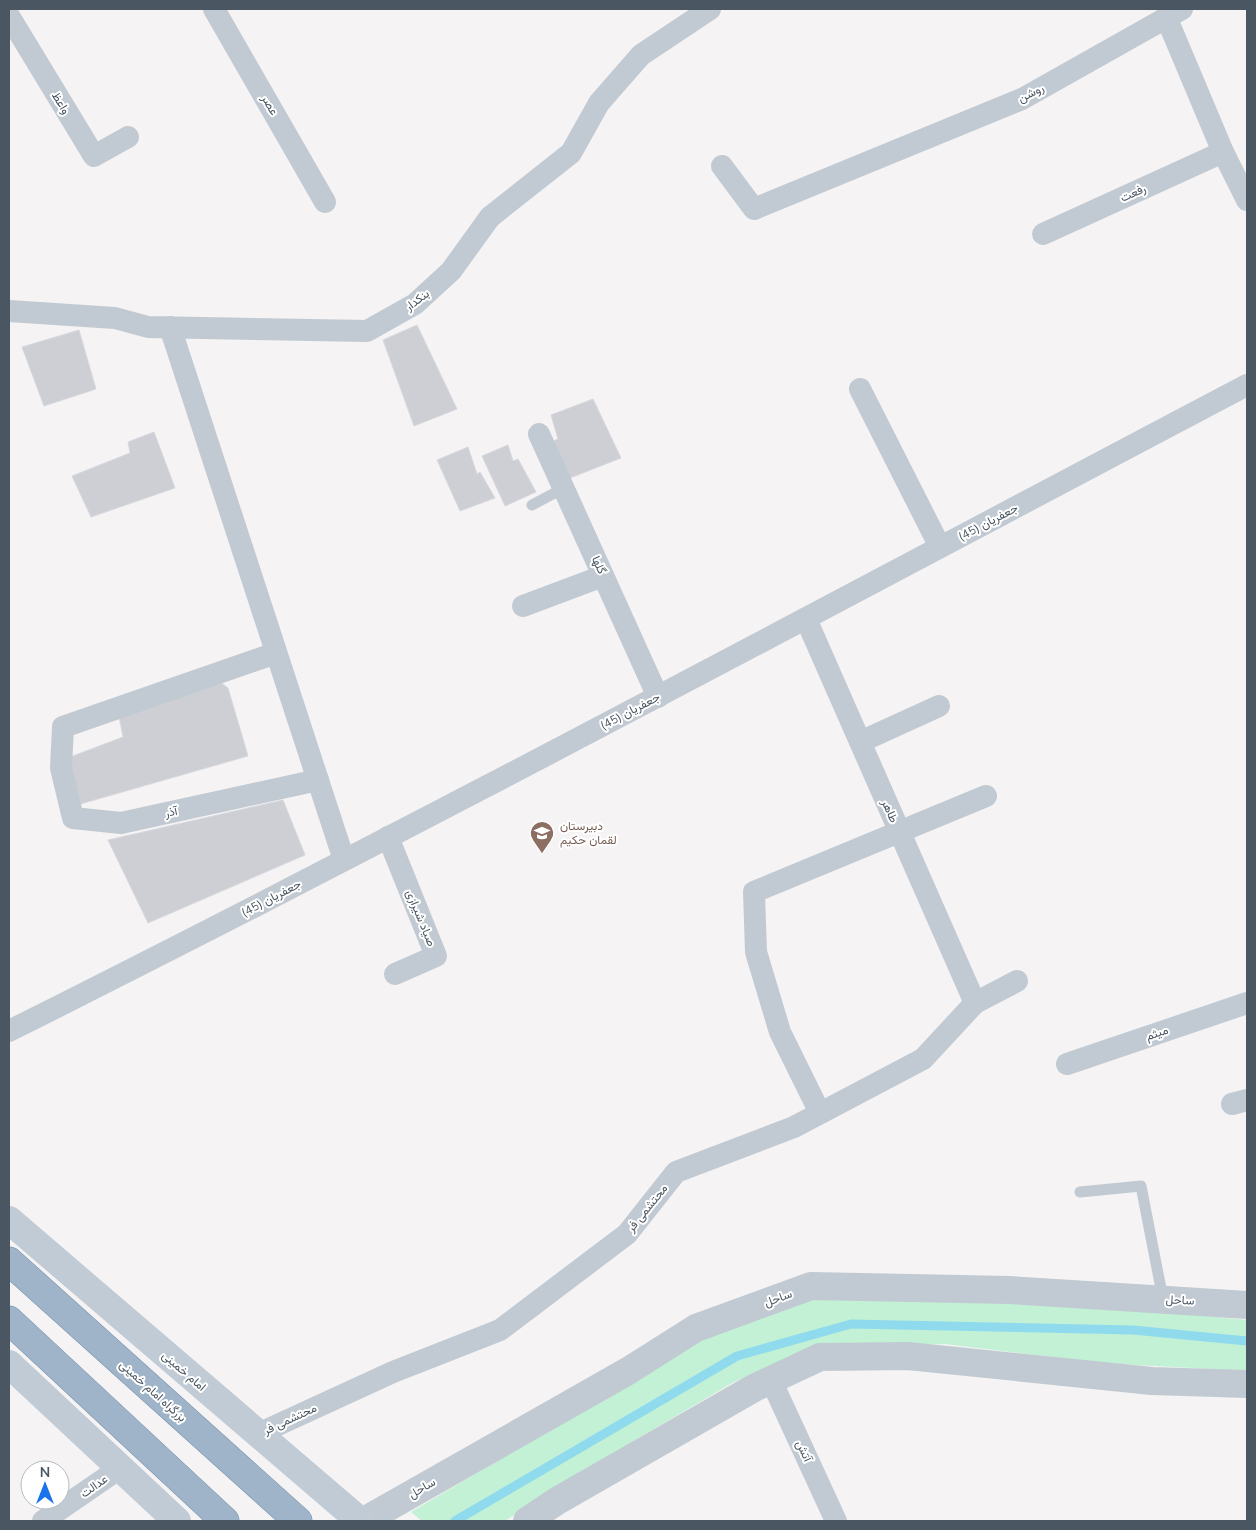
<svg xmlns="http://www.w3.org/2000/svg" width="1256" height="1530" viewBox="0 0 1256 1530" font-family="'Nunito Sans',Vazirmatn,sans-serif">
  <rect width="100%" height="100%" fill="#f5f3f3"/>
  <path fill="#c3f1d5" d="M 893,1298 L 1141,1310 L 1247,1320 L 1247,1371 L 1101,1363 L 945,1344 L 837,1346 L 805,1352 L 734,1382 L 587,1468 L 505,1521 L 422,1521 L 411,1512 L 699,1342 L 764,1314 L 813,1299 Z"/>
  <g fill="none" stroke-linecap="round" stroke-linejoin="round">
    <path stroke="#90daee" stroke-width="9" d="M 455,1521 L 737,1356 L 851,1324 L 1133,1330 L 1247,1341"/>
  </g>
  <g fill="#cdcfd5" stroke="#d7d9de">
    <path d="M 417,325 L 457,409 L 414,426 L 383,340 Z"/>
    <path d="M 79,330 L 96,389 L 44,406 L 22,347 Z"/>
    <path d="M 593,399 L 621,458 L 565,480 L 549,443 L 558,439 L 551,415 Z"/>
    <path d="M 154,432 L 175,488 L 91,517 L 72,476 L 130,453 L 128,442 Z"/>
    <path d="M 508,445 L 513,461 L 518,459 L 536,492 L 505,506 L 482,456 Z"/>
    <path d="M 468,447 L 477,474 L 480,472 L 495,498 L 460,511 L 437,460 Z"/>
    <path d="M 215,678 L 228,688 L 248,756 L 77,805 L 65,759 L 123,737 L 118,711 Z"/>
    <path d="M 283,800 L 305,855 L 148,923 L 108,840 Z"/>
  </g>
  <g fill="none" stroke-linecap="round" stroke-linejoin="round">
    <g stroke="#7690ad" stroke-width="29">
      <g id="trunk">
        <path d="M 9,1261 L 298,1521"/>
        <path d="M 9,1320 L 225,1521"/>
      </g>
    </g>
    <g stroke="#c1cad2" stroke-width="11">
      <path d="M 532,505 L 564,488"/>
      <path d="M 1080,1192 L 1141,1186 L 1163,1299"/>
    </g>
    <g stroke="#c1cad2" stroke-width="22">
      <path d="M 214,9 L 325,202"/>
      <path d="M 9,16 L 94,156 L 128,137"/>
      <path d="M 1167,19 L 1223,152 L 1247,200"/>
      <path d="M 722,166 L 754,209 L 1022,99 L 1182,9"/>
      <path d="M 1043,234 L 1223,152"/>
      <path d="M 9,311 L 115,318 L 148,327 L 367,331 L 415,304 L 451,271 L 490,217 L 571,153 L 599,103 L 641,55 L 710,9"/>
      <path d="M 170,327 L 344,860"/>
      <path d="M 860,389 L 940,547"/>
      <path d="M 539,434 L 658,697"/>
      <path d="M 523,606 L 603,576"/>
      <path d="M 806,619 L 975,1003"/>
      <path d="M 276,653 L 63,727 L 61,768 L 73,818 L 121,823 L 318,780"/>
      <path d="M 860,742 L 939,706"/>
      <path d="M 388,837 L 436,956 L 395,974"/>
      <path d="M 9,1031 C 425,823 835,602 1247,385"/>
      <path d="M 1067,1064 L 1247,1003"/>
      <path d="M 1232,1104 L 1247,1100"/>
      <path d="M 820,1113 L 780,1032 L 756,952 L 754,892 L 986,796"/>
      <path d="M 771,1380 L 836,1521"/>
      <path d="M 258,1434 L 393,1372 L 500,1330 L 627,1234 L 676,1172 L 794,1127 L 923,1059 L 975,1003 L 1017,981"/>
      <path d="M 43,1521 L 120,1468"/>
    </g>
    <g stroke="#c1cad2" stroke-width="28">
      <path d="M 364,1521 L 628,1371 L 696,1328 L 811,1286 L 1009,1290 L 1247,1305"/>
      <path d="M 527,1521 L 557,1501 L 754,1388 L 820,1357 L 908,1356 L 1152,1381 L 1247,1384"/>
    </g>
    <g stroke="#c1cbd6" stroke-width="28">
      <path d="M 9,1220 L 360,1521"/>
      <path d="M 9,1364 L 177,1521"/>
    </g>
    <use href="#trunk" stroke="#9fb4c9" stroke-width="28"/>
  </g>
  <defs>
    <g id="school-pin" transform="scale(1.25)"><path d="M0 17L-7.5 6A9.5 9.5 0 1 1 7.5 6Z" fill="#8d6e63" stroke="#fff"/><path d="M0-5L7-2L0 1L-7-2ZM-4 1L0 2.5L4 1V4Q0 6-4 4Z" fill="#fff"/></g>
  </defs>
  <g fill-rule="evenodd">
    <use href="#school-pin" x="542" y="833"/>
  </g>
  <g text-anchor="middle" stroke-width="4" stroke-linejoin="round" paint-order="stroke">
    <g font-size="12" fill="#4a5661" stroke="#fff">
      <text transform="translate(1031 93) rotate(-27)" y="4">روشن</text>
      <text transform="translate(61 103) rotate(59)" y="4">واعظ</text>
      <text transform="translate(270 105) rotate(60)" y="4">عصر</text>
      <text transform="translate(1133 193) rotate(-24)" y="4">رفعت</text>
      <text transform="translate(417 300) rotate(-37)" y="4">بنکدار</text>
      <text transform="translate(988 522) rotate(-28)" y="4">جعفریان (45)</text>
      <text transform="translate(599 565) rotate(66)" y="4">گلها</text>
      <text transform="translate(630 711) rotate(-28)" y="4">جعفریان (45)</text>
      <text transform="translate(890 811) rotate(66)" y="4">طاهر</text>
      <text transform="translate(171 812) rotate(-12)" y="4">آذر</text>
      <text transform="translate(271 898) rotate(-28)" y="4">جعفریان (45)</text>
      <text transform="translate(421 918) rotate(68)" y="4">صیاد شیرازی</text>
      <text transform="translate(1157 1033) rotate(-19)" y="4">میثم</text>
      <text transform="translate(647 1208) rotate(-51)" y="4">محتشمی فر</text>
      <text transform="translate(778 1298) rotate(-20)" y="4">ساحل</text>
      <text transform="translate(1180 1300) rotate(3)" y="4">ساحل</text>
      <text transform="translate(184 1371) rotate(41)" y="4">امام خمینی</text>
      <text transform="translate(153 1391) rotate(42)" y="4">بزرگراه امام خمینی</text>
      <text transform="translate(290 1419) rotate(-25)" y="4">محتشمی فر</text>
      <text transform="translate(804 1451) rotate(65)" y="4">آتش</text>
      <text transform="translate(94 1486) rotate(-35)" y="4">عدالت</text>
      <text transform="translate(422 1488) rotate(-30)" y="4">ساحل</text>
    </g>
    <g font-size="12" fill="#785e54" stroke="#fff" text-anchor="start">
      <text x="560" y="830">دبیرستان<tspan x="560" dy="14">لقمان حکیم</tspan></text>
    </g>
  </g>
  <rect width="1256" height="1530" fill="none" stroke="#4a5661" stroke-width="20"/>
  <g transform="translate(45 1485)"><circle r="24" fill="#ffffff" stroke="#b7bbc0"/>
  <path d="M0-4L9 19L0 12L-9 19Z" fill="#1a73e8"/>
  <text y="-8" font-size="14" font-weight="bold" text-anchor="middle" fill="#4a5661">N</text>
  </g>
</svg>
